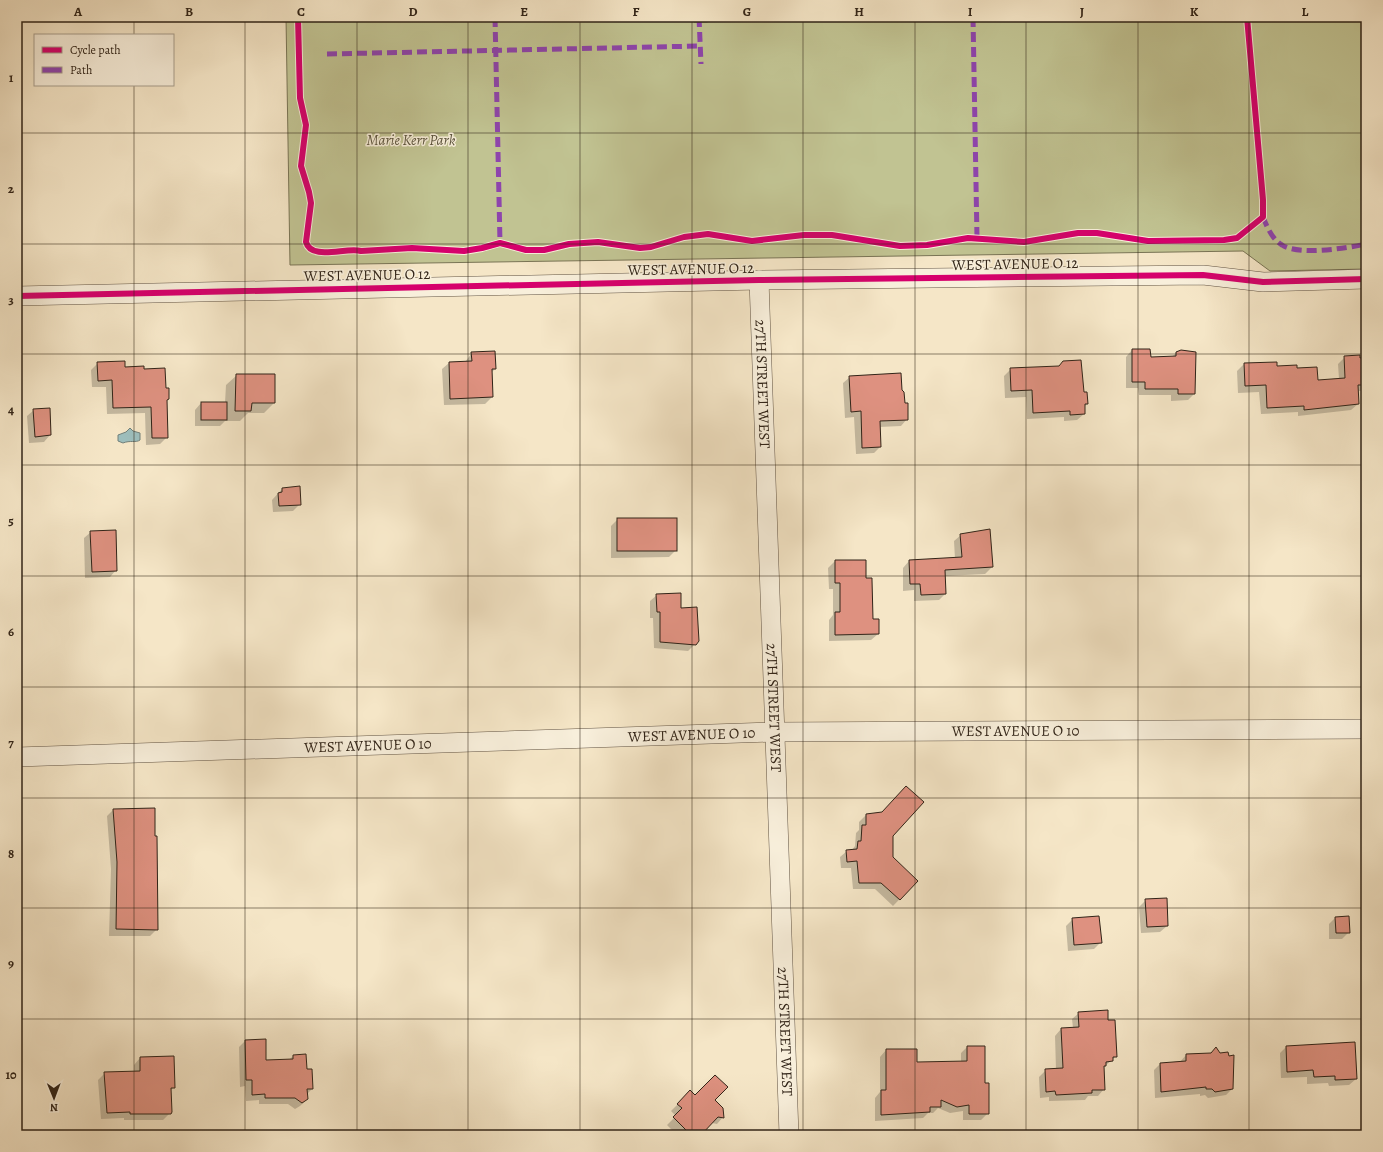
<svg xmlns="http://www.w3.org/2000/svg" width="1383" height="1152" viewBox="0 0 1383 1152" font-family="Alegreya,serif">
  <rect width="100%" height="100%" fill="#f5e6c7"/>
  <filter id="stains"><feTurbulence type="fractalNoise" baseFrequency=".005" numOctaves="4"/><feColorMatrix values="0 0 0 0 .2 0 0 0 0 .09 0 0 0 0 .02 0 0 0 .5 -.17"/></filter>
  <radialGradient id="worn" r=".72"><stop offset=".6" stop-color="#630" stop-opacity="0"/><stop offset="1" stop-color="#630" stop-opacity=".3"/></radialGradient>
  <path fill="#c1c392" stroke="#797455" d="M 286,17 L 1366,17 L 1366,269 L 1270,271 L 1243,251 L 290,265 Z"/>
  <path fill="#9dbebc" stroke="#72807a" d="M 130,428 L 133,431 L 140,433 L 140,440 C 136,443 130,440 123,443 L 118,441 L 118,435 L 126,432 Z"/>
  <g fill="#0003">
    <path d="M 694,17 L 713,17 L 707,23 L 694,23 Z"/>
    <path d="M 1132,350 L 1150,358 L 1172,357 L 1176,353 L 1194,394 L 1188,400 L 1171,401 L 1171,395 L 1139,395 L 1138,388 L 1126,388 L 1126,357 Z"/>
    <path d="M 472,353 L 495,369 L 491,373 L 492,397 L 485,404 L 444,405 L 442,369 L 449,363 L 465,362 Z"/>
    <path d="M 1345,357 L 1366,358 L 1366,391 L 1357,391 L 1358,404 L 1351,410 L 1298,416 L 1298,412 L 1261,414 L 1259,392 L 1238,393 L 1237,371 L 1244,364 L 1296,369 L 1317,381 L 1339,379 L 1338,364 Z"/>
    <path d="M 98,363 L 143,370 L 165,389 L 168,399 L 166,401 L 167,437 L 160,444 L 146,445 L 145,413 L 107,414 L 106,387 L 92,387 L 91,370 Z"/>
    <path d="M 1011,369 L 1083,393 L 1087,404 L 1084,407 L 1084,414 L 1077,420 L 1064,421 L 1064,417 L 1027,419 L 1026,397 L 1005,398 L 1004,376 Z"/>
    <path d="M 237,375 L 274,403 L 264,413 L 248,413 L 240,421 L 225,421 L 220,426 L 195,426 L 195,410 L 201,403 L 225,403 L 226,385 Z"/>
    <path d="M 850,377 L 901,390 L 907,419 L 901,426 L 879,427 L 880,447 L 874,453 L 856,454 L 854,417 L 845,418 L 843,383 Z"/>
    <path d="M 49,409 L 50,435 L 44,442 L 29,443 L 27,416 L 34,410 Z"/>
    <path d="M 283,488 L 300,504 L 293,511 L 273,512 L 272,500 Z"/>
    <path d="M 618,519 L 676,550 L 669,557 L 611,558 L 611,526 Z"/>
    <path d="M 989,530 L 992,567 L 985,574 L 945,576 L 945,594 L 939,600 L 914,601 L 914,590 L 903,591 L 903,568 L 909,561 L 955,559 L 954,541 L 961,535 Z"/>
    <path d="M 91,532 L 116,570 L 110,577 L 85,578 L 84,538 Z"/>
    <path d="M 835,561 L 865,579 L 872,620 L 878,634 L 871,640 L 829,641 L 829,620 L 833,615 L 833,589 L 829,589 L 828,568 Z"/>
    <path d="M 657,595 L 680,609 L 695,644 L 688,651 L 654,648 L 653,618 L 650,618 L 650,601 Z"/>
    <path d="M 113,810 L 157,929 L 150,936 L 109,936 L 111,869 L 107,816 Z"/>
    <path d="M 882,813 L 892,836 L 892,858 L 917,881 L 893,906 L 875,889 L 853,889 L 851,868 L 841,868 L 840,857 L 847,851 L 852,850 L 855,846 L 856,833 L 859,830 L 859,822 L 866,815 Z"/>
    <path d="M 1146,900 L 1167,926 L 1160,932 L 1141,933 L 1139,907 Z"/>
    <path d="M 1335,918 L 1349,932 L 1342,939 L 1329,939 L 1329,924 Z"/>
    <path d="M 1073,919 L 1101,942 L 1094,949 L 1068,951 L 1066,926 Z"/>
    <path d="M 1079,1013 L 1107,1022 L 1115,1057 L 1103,1068 L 1104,1089 L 1098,1096 L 1088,1096 L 1085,1100 L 1049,1101 L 1049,1097 L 1040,1098 L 1039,1077 L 1046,1070 L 1056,1070 L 1055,1036 L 1061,1029 L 1073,1028 L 1072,1019 Z"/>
    <path d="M 245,1041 L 266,1061 L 289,1060 L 293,1056 L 306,1070 L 312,1089 L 307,1094 L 307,1099 L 300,1106 L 295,1109 L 288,1104 L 259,1104 L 259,1100 L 246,1101 L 245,1086 L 240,1087 L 239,1047 Z"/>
    <path d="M 967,1047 L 984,1084 L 988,1113 L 981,1120 L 963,1120 L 963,1111 L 950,1113 L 938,1108 L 933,1113 L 928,1113 L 923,1118 L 875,1121 L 875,1098 L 880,1092 L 880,1057 L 886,1050 L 916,1063 L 961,1062 L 961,1053 Z"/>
    <path d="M 1286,1047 L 1356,1079 L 1349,1085 L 1329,1086 L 1328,1083 L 1307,1084 L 1307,1077 L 1281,1078 L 1280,1053 Z"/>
    <path d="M 1219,1054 L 1232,1089 L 1226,1095 L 1208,1098 L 1205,1095 L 1200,1096 L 1200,1094 L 1155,1098 L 1154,1070 L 1160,1064 L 1180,1062 L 1186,1055 Z"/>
    <path d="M 140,1058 L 174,1087 L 170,1091 L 170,1113 L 163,1120 L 124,1120 L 124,1118 L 101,1119 L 98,1080 L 105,1073 L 134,1072 L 134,1065 Z"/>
    <path d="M 690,1092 L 695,1097 L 714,1100 L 723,1117 L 717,1124 L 712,1123 L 701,1135 L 677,1135 L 667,1125 L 676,1116 L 671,1111 Z"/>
  </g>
  <g fill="#de9180" stroke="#312418">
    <path d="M 1132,349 L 1150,349 L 1151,357 L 1176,356 L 1176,352 L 1181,350 L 1196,352 L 1195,394 L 1178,394 L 1178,389 L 1145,389 L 1145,382 L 1132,382 Z"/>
    <path d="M 495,351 L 496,369 L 492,369 L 493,397 L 450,399 L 449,362 L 472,361 L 471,352 Z"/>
    <path d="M 1360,355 L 1360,358 L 1366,357 L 1366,385 L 1358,385 L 1359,404 L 1304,410 L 1304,406 L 1267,408 L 1266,385 L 1245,386 L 1244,363 L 1277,362 L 1277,366 L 1297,365 L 1297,368 L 1317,367 L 1318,380 L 1345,378 L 1344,356 Z"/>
    <path d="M 1081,360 L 1084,392 L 1087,392 L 1088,404 L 1085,404 L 1085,414 L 1070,415 L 1070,411 L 1033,413 L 1032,390 L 1011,391 L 1010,368 L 1059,366 L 1063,361 Z"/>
    <path d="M 125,361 L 125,367 L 144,366 L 144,369 L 165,368 L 166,388 L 169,388 L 169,399 L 167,400 L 168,438 L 152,438 L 151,407 L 113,408 L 112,380 L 98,381 L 97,362 Z"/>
    <path d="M 901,373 L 902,390 L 904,392 L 905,403 L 908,403 L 908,420 L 880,421 L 881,447 L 862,448 L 861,411 L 851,412 L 849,376 Z"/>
    <path d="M 236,374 L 275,374 L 275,403 L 252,403 L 251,411 L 235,411 Z"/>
    <rect x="201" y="402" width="26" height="18"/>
    <path d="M 50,408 L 51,435 L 35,437 L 33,409 Z"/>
    <path d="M 300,486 L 301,505 L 279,506 L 278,493 L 282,492 L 282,488 Z"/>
    <rect x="617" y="518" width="60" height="33"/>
    <path d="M 990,529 L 993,567 L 945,570 L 946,594 L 921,595 L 920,584 L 910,584 L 909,560 L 962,557 L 960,534 Z"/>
    <path d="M 116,530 L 117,571 L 92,572 L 90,531 Z"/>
    <path d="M 835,560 L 866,560 L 866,578 L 872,578 L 872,580 L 873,619 L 879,619 L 879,634 L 835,635 L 835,612 L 840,612 L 840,583 L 835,583 Z"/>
    <path d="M 681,593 L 681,608 L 697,607 L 699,641 L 696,645 L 660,642 L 660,612 L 657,612 L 656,594 Z"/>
    <path d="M 906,786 L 924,802 L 893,836 L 893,857 L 918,881 L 900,900 L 881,883 L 859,883 L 857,861 L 847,862 L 846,850 L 857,849 L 858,841 L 861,841 L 862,825 L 866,825 L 866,814 L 882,812 Z"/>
    <path d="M 155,808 L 155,836 L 157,836 L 158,930 L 116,929 L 117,862 L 113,809 Z"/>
    <path d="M 1167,898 L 1168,926 L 1147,927 L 1145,899 Z"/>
    <path d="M 1099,916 L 1102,943 L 1074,945 L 1072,918 Z"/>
    <path d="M 1349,916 L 1350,933 L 1336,933 L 1335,917 Z"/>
    <path d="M 1108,1010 L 1108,1020 L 1115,1020 L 1117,1057 L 1113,1057 L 1113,1061 L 1106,1062 L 1106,1066 L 1104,1066 L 1105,1090 L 1092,1090 L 1092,1093 L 1056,1095 L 1055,1091 L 1046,1092 L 1045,1069 L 1063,1068 L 1061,1028 L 1079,1027 L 1078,1012 Z"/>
    <path d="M 266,1039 L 266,1060 L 293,1059 L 293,1055 L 306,1054 L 307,1069 L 312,1069 L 313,1089 L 307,1089 L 308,1099 L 302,1103 L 295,1098 L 265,1098 L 265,1094 L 252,1095 L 252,1080 L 246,1080 L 245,1040 Z"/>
    <path d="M 1355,1042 L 1357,1079 L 1335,1080 L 1335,1076 L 1314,1077 L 1313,1070 L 1287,1072 L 1286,1046 Z"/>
    <path d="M 967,1046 L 985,1046 L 985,1083 L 989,1083 L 989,1114 L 969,1114 L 969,1105 L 957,1107 L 941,1100 L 941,1107 L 930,1107 L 930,1112 L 881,1115 L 881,1090 L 886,1090 L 886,1049 L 917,1049 L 917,1062 L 967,1061 Z"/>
    <path d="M 1216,1047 L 1220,1053 L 1228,1052 L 1229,1056 L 1234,1055 L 1233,1089 L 1215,1092 L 1212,1089 L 1206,1089 L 1206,1087 L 1161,1092 L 1160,1063 L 1186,1061 L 1186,1054 L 1211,1053 Z"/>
    <path d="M 174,1056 L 175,1088 L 171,1088 L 172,1112 L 171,1114 L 130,1114 L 130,1112 L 107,1113 L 104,1072 L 140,1071 L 140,1057 Z"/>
    <path d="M 715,1075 L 728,1087 L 715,1100 L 723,1108 L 724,1118 L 718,1117 L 701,1135 L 691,1135 L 673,1117 L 682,1108 L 677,1104 L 690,1090 L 695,1095 Z"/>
  </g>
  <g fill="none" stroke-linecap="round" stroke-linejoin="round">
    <g stroke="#625444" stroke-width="20">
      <g id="minor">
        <path id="s1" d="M 759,280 L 789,1135"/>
        <path d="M 17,296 L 759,280 L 1203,275 L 1263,282 L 1366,279"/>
        <path id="s2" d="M 17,757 L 774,732 L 1366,729"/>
      </g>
    </g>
    <use href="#minor" stroke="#f8efdb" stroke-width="19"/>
    <g stroke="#8e44ad" stroke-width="5" stroke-dasharray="10 5" stroke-linecap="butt">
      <path d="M 495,17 L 500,243"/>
      <path d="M 699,17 L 701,64"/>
      <path d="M 973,17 L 977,238"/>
      <path d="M 327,54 L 700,46"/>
      <path d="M 1263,217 C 1267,227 1272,239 1282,245 C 1299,256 1347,248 1366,244"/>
    </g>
    <g stroke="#f8efdb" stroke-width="8">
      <g id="cycleway">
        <path d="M 298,17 L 300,98 L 306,125 L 301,166 L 309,192 L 311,203 L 306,242 C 311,261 346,247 361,251 L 412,248 L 464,251 L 482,248 L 500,243 L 526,250 L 544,250 L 569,244 L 598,242 L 640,248 L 651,247 L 684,237 L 708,234 L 752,241 L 804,235 L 832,235 L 900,246 L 927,245 L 968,238 L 1024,242 L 1078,233 L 1097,233 L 1148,241 L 1224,240 L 1237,238 L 1263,217 L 1263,200 L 1247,17"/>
        <path d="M 17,296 L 759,280 L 1203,275 L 1263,282 L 1366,279"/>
      </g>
    </g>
    <use href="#cycleway" stroke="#d6006c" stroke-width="6"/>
  </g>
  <path fill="none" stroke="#312418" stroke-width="1" stroke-opacity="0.55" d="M 134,17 L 134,35M 245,17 L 245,1135M 357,17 L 357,1135M 468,17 L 468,1135M 580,17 L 580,1135M 692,17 L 692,1135M 803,17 L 803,1135M 915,17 L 915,1135M 1026,17 L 1026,1135M 1138,17 L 1138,1135M 1249,17 L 1249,1135M 134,85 L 134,1135M 17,133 L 1366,133M 17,244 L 1366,244M 17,354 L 1366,354M 17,465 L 1366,465M 17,576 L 1366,576M 17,687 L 1366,687M 17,798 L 1366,798M 17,908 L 1366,908M 17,1019 L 1366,1019"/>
  <g text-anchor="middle" stroke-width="3" stroke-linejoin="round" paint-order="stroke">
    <g font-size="15" font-style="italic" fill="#5c543d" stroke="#f8efdb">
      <text x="411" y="145">Marie Kerr Park</text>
    </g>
    <g font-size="15" fill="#312418" stroke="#f8efdb">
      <text transform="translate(1015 264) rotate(-1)" y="5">WEST AVENUE O 12</text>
      <text transform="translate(691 269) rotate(-1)" y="5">WEST AVENUE O 12</text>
      <text transform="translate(367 275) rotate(-1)" y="5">WEST AVENUE O 12</text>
      <text dy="5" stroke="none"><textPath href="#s1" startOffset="104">27TH STREET WEST</textPath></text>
      <text dy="5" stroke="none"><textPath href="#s1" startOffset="428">27TH STREET WEST</textPath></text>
      <text dy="5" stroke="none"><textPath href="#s2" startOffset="999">WEST AVENUE O 10</textPath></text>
      <text dy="5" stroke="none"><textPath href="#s2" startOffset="675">WEST AVENUE O 10</textPath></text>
      <text dy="5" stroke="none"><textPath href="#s2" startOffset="351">WEST AVENUE O 10</textPath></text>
      <text dy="5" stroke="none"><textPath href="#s1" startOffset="752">27TH STREET WEST</textPath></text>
    </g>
  </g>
  <rect width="1383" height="1152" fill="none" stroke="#f5e6c7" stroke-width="44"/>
  <rect x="34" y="34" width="140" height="52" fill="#f8efdb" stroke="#a89e8d"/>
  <rect x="42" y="47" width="20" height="6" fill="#d6006c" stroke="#a89e8d"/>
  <text x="70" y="54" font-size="12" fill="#312418">Cycle path</text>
  <rect x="42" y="67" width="20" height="6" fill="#8e44ad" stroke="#a89e8d"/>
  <text x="70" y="74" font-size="12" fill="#312418">Path</text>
  <g transform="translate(54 1098) rotate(179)" stroke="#f8efdb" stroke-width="3" paint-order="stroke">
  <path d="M0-3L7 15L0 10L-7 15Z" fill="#312418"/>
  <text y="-6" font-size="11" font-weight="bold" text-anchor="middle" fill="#312418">N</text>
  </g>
  <rect x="22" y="22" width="1339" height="1108" fill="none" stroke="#312418" stroke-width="1.5"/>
  <g font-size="13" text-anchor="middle" font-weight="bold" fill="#312418">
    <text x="78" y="16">A</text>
    <text x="189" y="16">B</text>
    <text x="301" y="16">C</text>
    <text x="413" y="16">D</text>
    <text x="524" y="16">E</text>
    <text x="636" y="16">F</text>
    <text x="747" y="16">G</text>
    <text x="859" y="16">H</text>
    <text x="970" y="16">I</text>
    <text x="1082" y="16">J</text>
    <text x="1194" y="16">K</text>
    <text x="1305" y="16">L</text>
    <text x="11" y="82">1</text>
    <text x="11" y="193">2</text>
    <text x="11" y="304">3</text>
    <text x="11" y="414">4</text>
    <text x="11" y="525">5</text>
    <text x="11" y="636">6</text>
    <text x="11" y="747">7</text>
    <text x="11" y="858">8</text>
    <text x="11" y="968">9</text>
    <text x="11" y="1079">10</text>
  </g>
  <rect width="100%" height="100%" filter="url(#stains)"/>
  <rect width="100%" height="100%" fill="url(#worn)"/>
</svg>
